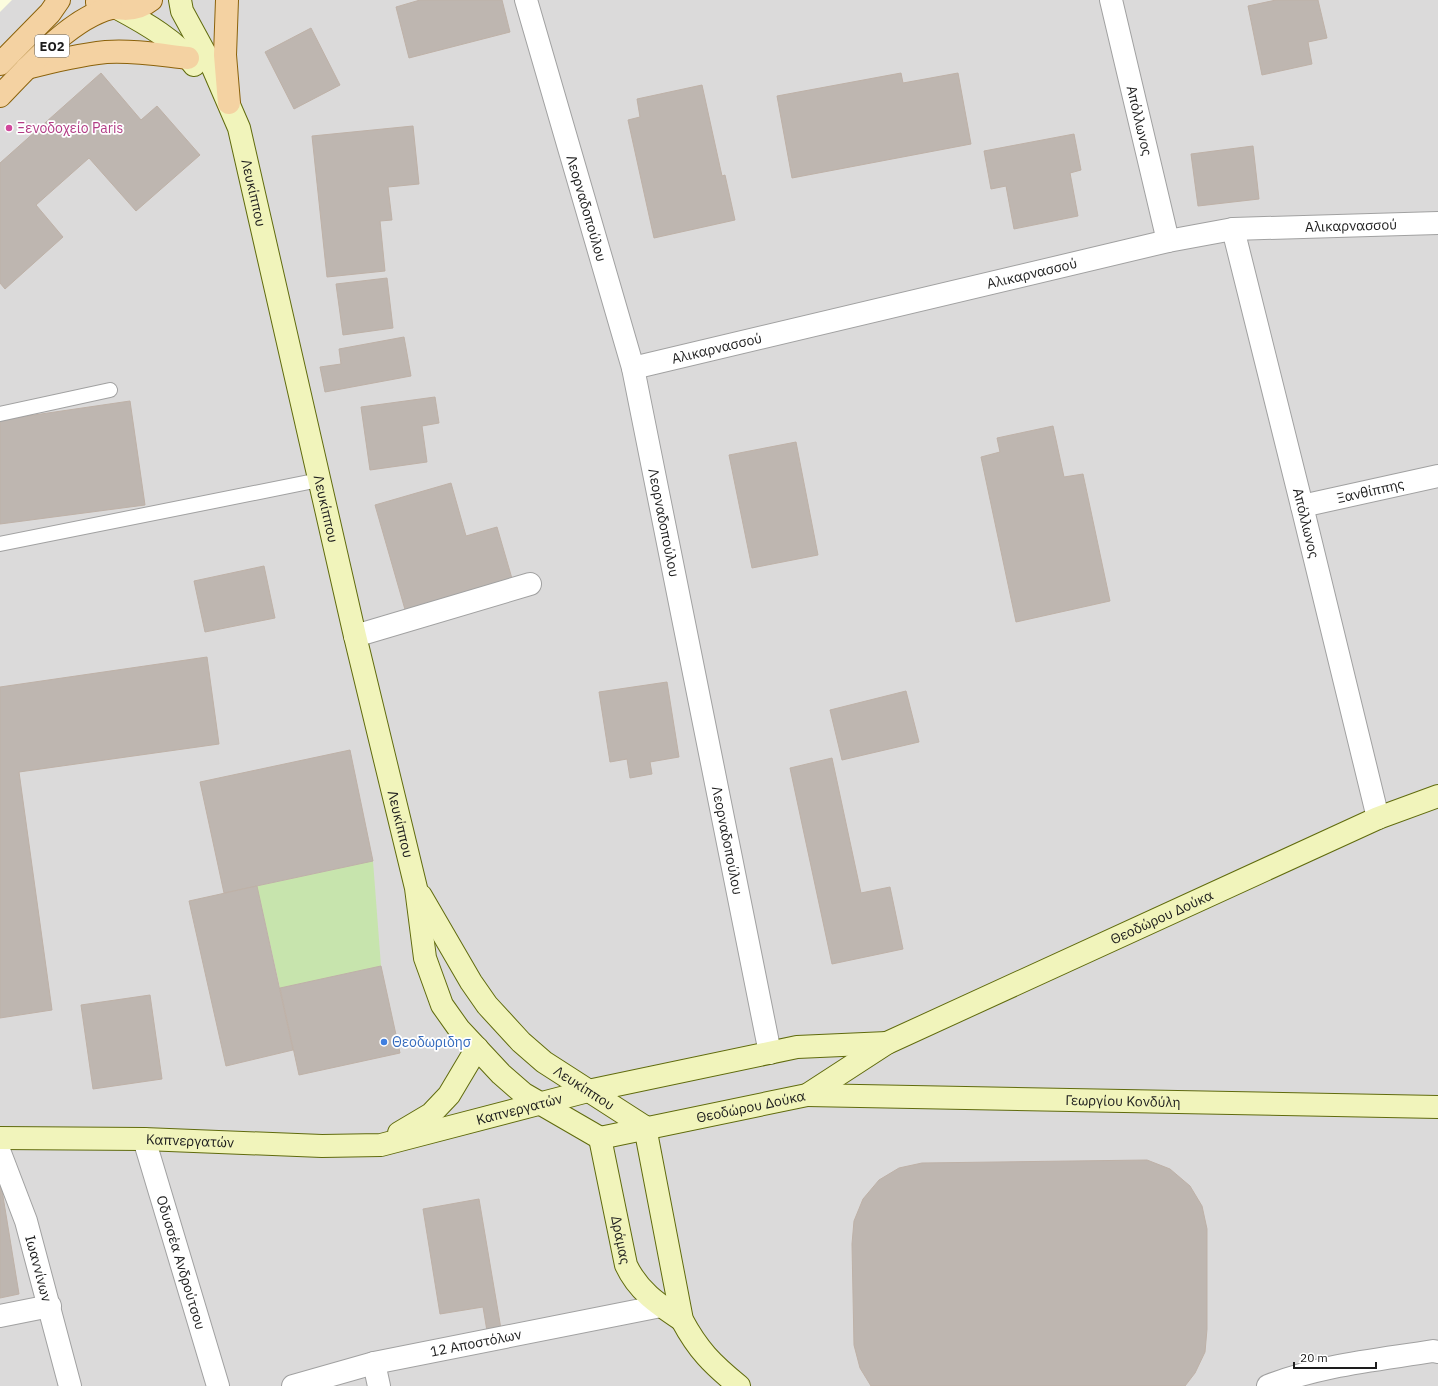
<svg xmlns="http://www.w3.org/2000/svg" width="1438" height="1386" viewBox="0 0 1438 1386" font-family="'IBM Plex Sans',sans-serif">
  <rect width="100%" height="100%" fill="#edeae4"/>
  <rect fill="#dbdada" x="0" y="0" width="1438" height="1386"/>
  <path fill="#fcfcde" d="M 0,0 L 12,0 L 0,12 Z"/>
  <path fill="#c7e4ad" d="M 373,861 L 381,966 L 280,988 L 257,886 Z"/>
  <g fill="#beb6b0" stroke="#beb1a7">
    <path d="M 420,0 L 502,0 L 510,32 L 409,58 L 396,7 Z"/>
    <path d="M 1276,0 L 1318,0 L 1327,38 L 1308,42 L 1312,64 L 1262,75 L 1248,6 Z"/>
    <path d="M 311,28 L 340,85 L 294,109 L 265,52 Z"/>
    <path d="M 101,73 L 141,120 L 157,106 L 200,155 L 136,211 L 89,158 L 36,205 L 63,237 L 5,289 L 0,283 L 0,163 Z"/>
    <path d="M 901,73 L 903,83 L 958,73 L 971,144 L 792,178 L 777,96 Z"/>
    <path d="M 702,85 L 722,176 L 725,175 L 735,220 L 654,238 L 628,120 L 640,117 L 637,99 Z"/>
    <path d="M 413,126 L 419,184 L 388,187 L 392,220 L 380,221 L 385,271 L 327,277 L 312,136 Z"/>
    <path d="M 1074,134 L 1081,170 L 1070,173 L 1078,216 L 1014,229 L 1006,186 L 991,189 L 984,151 Z"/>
    <path d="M 1253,146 L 1259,199 L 1198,206 L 1191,154 Z"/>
    <path d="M 387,278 L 393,328 L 343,335 L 336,284 Z"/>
    <path d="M 404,337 L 411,376 L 325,392 L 320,367 L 341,364 L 339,349 Z"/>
    <path d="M 435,397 L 439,423 L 422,426 L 427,462 L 370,470 L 361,407 Z"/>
    <path d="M 130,401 L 145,505 L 0,524 L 0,420 Z"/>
    <path d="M 1053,426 L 1064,477 L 1083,474 L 1110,601 L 1016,622 L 981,457 L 1000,452 L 997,438 Z"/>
    <path d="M 796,442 L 818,555 L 752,568 L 729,455 Z"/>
    <path d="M 451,483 L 466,536 L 497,527 L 513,582 L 406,613 L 375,505 Z"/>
    <path d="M 264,566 L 275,618 L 205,632 L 194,581 Z"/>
    <path d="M 207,657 L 219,744 L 19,772 L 52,1010 L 0,1018 L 0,687 Z"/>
    <path d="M 667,682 L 679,757 L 650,762 L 652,774 L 630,778 L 627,759 L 610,762 L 599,692 Z"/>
    <path d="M 906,691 L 919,742 L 842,760 L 830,710 Z"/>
    <path d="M 350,750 L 373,861 L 224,893 L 200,782 Z"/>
    <path d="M 832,758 L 861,893 L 890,887 L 903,949 L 832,964 L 790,768 Z"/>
    <path d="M 257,886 L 293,1050 L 226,1066 L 189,901 Z"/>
    <path d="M 381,966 L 400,1053 L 299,1075 L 280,988 Z"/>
    <path d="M 150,995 L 162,1079 L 93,1089 L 81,1005 Z"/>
    <path d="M 1147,1160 L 1170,1169 L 1190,1186 L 1202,1206 L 1207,1229 L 1207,1329 L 1205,1352 L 1195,1373 L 1185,1386 L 871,1386 L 860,1368 L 854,1345 L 852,1244 L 854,1221 L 863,1199 L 879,1180 L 899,1168 L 922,1163 Z"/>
    <path d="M 0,1178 L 19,1294 L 0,1298 Z"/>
    <path d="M 479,1199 L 501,1329 L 487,1331 L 483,1307 L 440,1314 L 423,1209 Z"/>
  </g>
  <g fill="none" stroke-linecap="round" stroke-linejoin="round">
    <g stroke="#a1a1a1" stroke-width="16">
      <g id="lane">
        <path d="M 0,414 L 110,390"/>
        <path d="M 0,544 L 319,480"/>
      </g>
    </g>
    <g stroke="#a1a1a1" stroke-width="24">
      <g id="street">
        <path id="s1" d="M 526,0 L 633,368 L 770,1053"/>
        <path id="s2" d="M 1111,0 L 1168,241"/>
        <path id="s3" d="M 1233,229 L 1302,506 L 1378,818"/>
        <path id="s4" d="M 633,368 L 1168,241 L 1233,229 L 1438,223"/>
        <path id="s5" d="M 1302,506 L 1438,476"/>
        <path d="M 355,636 L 530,584"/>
        <path id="s6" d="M 144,1139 L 218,1386"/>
        <path id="s7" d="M 0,1153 L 26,1221 L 70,1386"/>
        <path d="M 0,1316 L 50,1306"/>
        <path d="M 374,1363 L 379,1386"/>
        <path id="s8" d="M 293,1386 L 374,1363 L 661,1306"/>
        <path d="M 1268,1386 C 1320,1365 1377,1360 1433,1351 L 1438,1352"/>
      </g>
    </g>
    <g stroke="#606b0d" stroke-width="24">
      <g id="secondary">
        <path id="s9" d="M 180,0 L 182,11 L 213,68 L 239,128 L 355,636 L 416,888 L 425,958 L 442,1005 L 459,1029 L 501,1074 L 524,1094 L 600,1138"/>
        <path d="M 119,9 C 145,23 177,41 194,65"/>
        <path id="s10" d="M 421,896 L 471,982 L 487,1005 L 521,1042 L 544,1062 L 645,1127"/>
        <path id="s11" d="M 807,1095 L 1438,1107"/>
        <path d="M 645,1127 L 682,1320 C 698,1350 712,1364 739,1386"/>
        <path d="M 399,1133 L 431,1114 L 449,1095 L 477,1048"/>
        <path id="s12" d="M 0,1138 L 144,1139 L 322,1146 L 381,1145 L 588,1091 L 797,1047 L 887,1043"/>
        <path id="s13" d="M 600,1138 L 807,1095 L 887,1043 L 1378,818 L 1438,796"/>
        <path id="s14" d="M 600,1138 L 626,1265 C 638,1291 658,1304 682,1320"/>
      </g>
    </g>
    <g stroke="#8b620b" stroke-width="24">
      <g id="primary">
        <path d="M 227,0 L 225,55 L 229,103"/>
        <path d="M 97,2 C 114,10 135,13 151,0"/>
        <path d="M 0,64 L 50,13 L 59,0"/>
        <path d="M 27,68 C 53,61 79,55 106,52 C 133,50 161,55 188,58"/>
        <path d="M 0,96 C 29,66 71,18 111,8"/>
      </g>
    </g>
    <use href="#lane" stroke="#fff" stroke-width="14"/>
    <use href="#street" stroke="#fff" stroke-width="22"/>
    <use href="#secondary" stroke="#f1f4bb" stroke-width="22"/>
    <use href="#primary" stroke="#f4d2a2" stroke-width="22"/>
  </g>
  <circle fill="#d1479c" stroke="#fff" stroke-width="1.5" cx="9" cy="128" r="4"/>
  <circle fill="#3f7fe0" stroke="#fff" stroke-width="1.5" cx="384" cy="1042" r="4"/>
  <g text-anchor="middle" stroke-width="3.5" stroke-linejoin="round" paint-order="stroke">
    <rect fill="#fff" stroke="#616161" stroke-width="1" x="35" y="35" width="34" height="22" rx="3"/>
    <g font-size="13" font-weight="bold" fill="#1d1d1d">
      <text x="52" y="51">ΕΟ2</text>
    </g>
    <g font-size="14" fill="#1d1d1d" stroke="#fff">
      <text dy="5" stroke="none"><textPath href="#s2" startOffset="124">Απόλλωνος</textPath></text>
      <text dy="5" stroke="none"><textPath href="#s9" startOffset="208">Λευκίππου</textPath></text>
      <text dy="5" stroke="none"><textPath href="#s1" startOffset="217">Λεορναδοπούλου</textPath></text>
      <text dy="5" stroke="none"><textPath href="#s4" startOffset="734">Αλικαρνασσού</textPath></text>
      <text dy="5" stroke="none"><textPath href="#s4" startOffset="410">Αλικαρνασσού</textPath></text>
      <text dy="5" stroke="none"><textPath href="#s4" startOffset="86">Αλικαρνασσού</textPath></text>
      <text dy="5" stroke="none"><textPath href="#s5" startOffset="70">Ξανθίππης</textPath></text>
      <text dy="5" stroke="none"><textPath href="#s9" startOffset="532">Λευκίππου</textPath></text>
      <text dy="5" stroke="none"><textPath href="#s1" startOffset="541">Λεορναδοπούλου</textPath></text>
      <text dy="5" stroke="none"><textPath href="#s3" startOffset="303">Απόλλωνος</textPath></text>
      <text dy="5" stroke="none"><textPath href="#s9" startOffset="856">Λευκίππου</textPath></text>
      <text dy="5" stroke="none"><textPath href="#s1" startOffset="865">Λεορναδοπούλου</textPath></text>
      <text dy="5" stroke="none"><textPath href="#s13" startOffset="609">Θεοδώρου Δούκα</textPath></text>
      <text dy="5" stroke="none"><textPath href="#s10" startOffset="256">Λευκίππου</textPath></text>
      <text dy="5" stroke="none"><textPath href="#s11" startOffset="316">Γεωργίου Κονδύλη</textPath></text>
      <text dy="5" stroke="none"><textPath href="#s13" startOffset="154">Θεοδώρου Δούκα</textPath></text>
      <text dy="5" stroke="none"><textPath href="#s12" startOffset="524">Καπνεργατών</textPath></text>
      <text dy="5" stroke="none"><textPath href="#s12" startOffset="190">Καπνεργατών</textPath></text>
      <text dy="5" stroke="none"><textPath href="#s14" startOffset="104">Δράμας</textPath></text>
      <text dy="5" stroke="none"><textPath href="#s6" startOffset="129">Οδυσσέα Ανδρούτσου</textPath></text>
      <text dy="5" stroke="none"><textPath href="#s7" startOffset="122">Ιωαννίνων</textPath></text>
      <text dy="5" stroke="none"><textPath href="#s8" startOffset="188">12 Αποστόλων</textPath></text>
    </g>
    <g font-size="14" fill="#b23c85" stroke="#fff" text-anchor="start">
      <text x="17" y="133">Ξενοδοχείο Paris</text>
    </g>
    <g font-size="14" fill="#366cbe" stroke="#fff" text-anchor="start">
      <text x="392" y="1047">Θεοδωριδησ</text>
    </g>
  </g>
  <path d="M1294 1362v6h82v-6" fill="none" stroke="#1d1d1d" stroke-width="2"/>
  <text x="1300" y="1362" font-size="12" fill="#1d1d1d" stroke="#ffffff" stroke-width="3" paint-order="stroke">20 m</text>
</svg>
